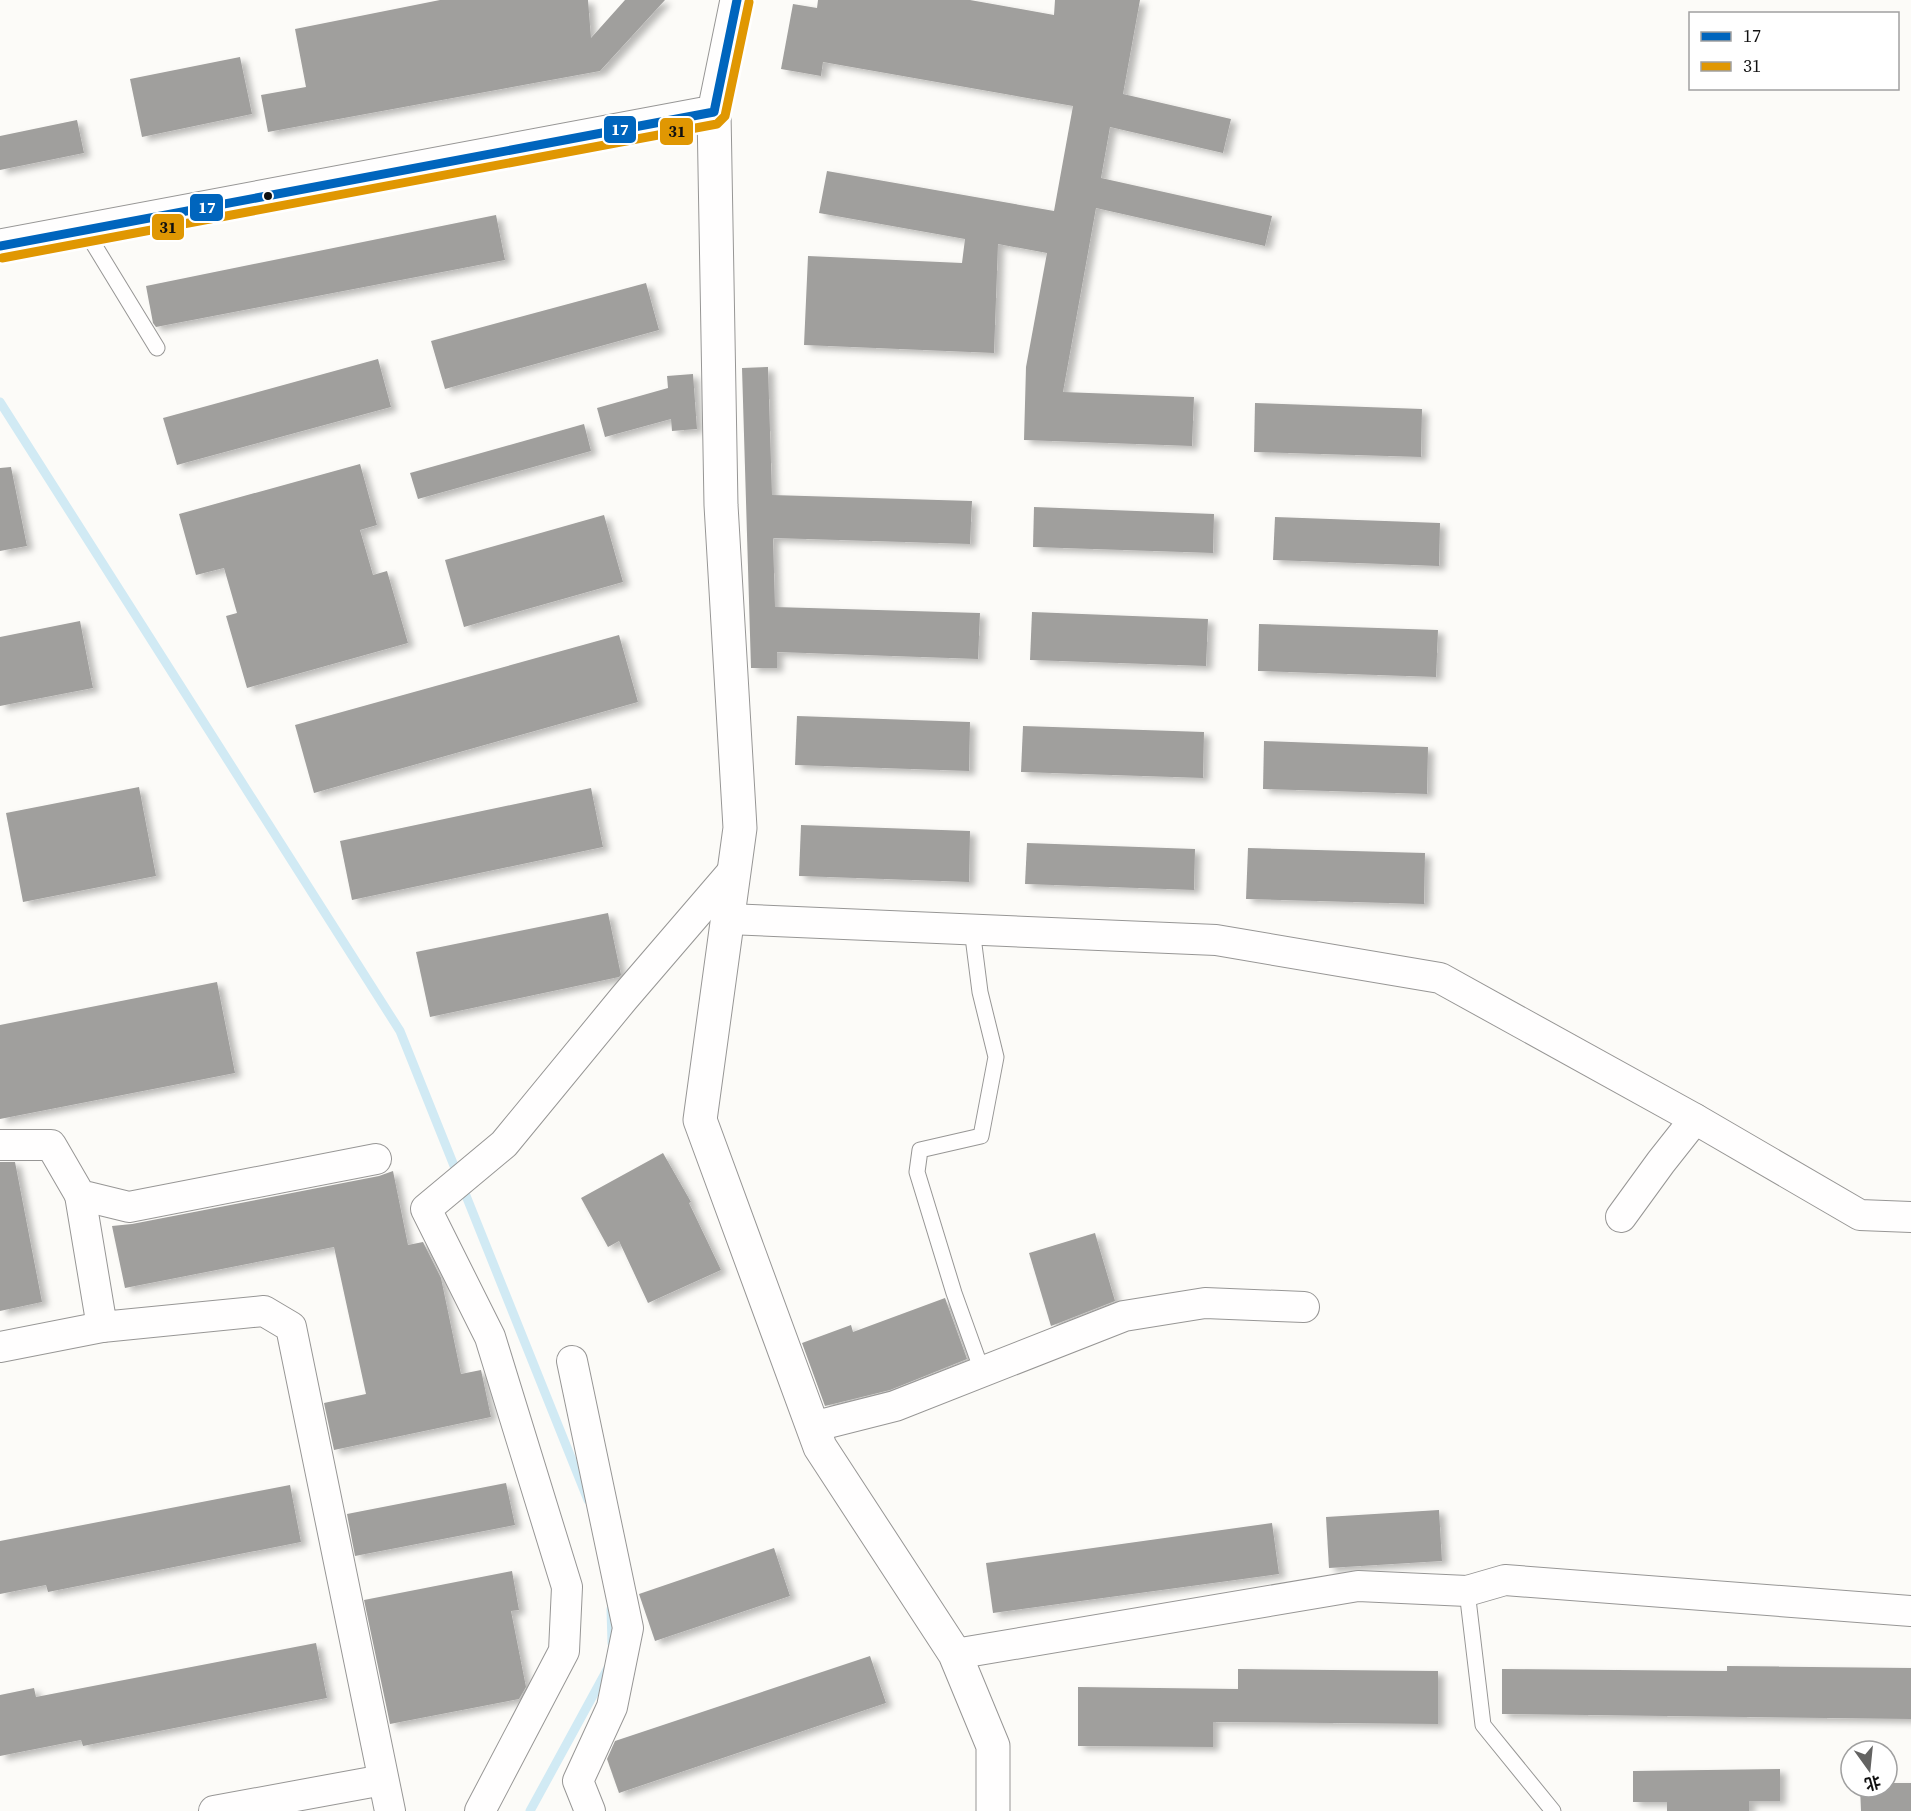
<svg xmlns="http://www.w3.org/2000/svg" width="1911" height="1811" viewBox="0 0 1911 1811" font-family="'Source Serif 4','Noto Sans SC',serif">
  <defs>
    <filter id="shadow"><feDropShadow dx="6" dy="4" stdDeviation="3" flood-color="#0004"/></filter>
  </defs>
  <rect width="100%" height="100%" fill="#fcfbf8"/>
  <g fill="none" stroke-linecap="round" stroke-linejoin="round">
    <g stroke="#d1eaf4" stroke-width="9">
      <path d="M 0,402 L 400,1031 L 588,1500"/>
      <path d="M 611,1609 L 612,1643"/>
      <path d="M 530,1811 L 608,1668"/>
    </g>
  </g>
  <g fill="#a09f9d" filter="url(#shadow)">
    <path d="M 440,0 L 588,0 L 591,38 L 625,0 L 665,0 L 600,71 L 268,132 L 261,95 L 306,87 L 295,29 Z"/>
    <path d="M 818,0 L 970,0 L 1054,15 L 1055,0 L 1140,0 L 1123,94 L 1231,119 L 1223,153 L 1110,127 L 1101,178 L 1272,216 L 1265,246 L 1096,208 L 1063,392 L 1194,397 L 1192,446 L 1024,440 L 1026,367 L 1047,253 L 998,244 L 994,353 L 804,345 L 808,256 L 962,263 L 965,239 L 819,213 L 827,171 L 1054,211 L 1073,106 L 823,62 L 821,76 L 781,69 L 793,4 L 817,8 Z"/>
    <path d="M 240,57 L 252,114 L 142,137 L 130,79 Z"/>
    <path d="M 77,120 L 84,153 L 0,170 L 0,136 Z"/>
    <path d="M 496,215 L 505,260 L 156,327 L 153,323 L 146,286 Z"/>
    <path d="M 646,283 L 659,330 L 445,389 L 431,341 Z"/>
    <path d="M 378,359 L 391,407 L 177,465 L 163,418 Z"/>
    <path d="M 768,367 L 772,495 L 972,501 L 970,544 L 773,538 L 775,607 L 980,613 L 978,659 L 777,652 L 777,668 L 751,668 L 742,368 Z"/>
    <path d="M 693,374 L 697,429 L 672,431 L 671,419 L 605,437 L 597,408 L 668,388 L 667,376 Z"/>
    <path d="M 1255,403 L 1422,409 L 1421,457 L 1254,452 Z"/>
    <path d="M 584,424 L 591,451 L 418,499 L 410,473 Z"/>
    <path d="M 360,464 L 377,525 L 360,530 L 373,575 L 387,571 L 408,643 L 247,688 L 226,616 L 237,613 L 224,568 L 196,575 L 179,514 Z"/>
    <path d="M 11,467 L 27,546 L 0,551 L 0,468 Z"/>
    <path d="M 1034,507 L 1214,514 L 1213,553 L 1033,547 Z"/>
    <path d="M 604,515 L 623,582 L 464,627 L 445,560 Z"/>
    <path d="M 1275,517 L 1440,523 L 1439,566 L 1273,560 Z"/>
    <path d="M 1032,612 L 1208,619 L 1206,666 L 1030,660 Z"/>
    <path d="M 80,621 L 93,688 L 0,706 L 0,637 Z"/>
    <path d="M 1259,624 L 1438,630 L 1436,677 L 1258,671 Z"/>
    <path d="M 619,635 L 638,702 L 314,793 L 295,725 Z"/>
    <path d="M 797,716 L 970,722 L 969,771 L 795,765 Z"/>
    <path d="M 1023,726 L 1204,732 L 1203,778 L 1021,772 Z"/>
    <path d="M 1264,741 L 1428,747 L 1427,794 L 1263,789 Z"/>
    <path d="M 139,787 L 156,876 L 23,902 L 6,813 Z"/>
    <path d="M 591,788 L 603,847 L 352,900 L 340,841 Z"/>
    <path d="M 801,825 L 970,831 L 969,882 L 799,876 Z"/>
    <path d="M 1027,843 L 1195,849 L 1194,890 L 1025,884 Z"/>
    <path d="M 1248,848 L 1425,853 L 1424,904 L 1246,899 Z"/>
    <path d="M 608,913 L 621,975 L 619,977 L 430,1017 L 416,952 Z"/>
    <path d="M 217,982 L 235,1073 L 0,1119 L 0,1025 Z"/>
    <path d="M 663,1153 L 691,1202 L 689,1203 L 721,1270 L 648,1303 L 619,1241 L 608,1247 L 581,1198 Z"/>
    <path d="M 0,1162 L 15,1162 L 42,1302 L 0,1311 Z"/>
    <path d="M 393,1171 L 408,1245 L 423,1242 L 441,1278 L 461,1374 L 481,1370 L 491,1417 L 334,1450 L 324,1403 L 366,1394 L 334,1247 L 125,1288 L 112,1226 L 132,1224 L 379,1176 Z"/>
    <path d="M 1095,1233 L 1115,1301 L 1051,1326 L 1029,1253 Z"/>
    <path d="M 945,1298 L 967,1359 L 890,1390 L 825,1406 L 802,1343 L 851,1325 L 853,1332 Z"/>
    <path d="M 506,1483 L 515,1525 L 355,1556 L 347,1514 Z"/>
    <path d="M 290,1485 L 301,1542 L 48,1592 L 46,1585 L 0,1594 L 0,1541 Z"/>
    <path d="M 1439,1510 L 1442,1561 L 1329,1568 L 1326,1517 Z"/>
    <path d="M 1272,1523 L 1279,1574 L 993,1613 L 986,1563 Z"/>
    <path d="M 774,1548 L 790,1596 L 655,1641 L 639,1594 Z"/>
    <path d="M 512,1571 L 519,1610 L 511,1611 L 526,1687 L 519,1699 L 390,1724 L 364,1600 Z"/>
    <path d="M 316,1643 L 327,1698 L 83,1746 L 81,1740 L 0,1756 L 0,1695 L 34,1688 L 36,1697 Z"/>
    <path d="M 870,1656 L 886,1703 L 619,1793 L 607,1759 L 615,1741 Z"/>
    <path d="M 1727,1666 L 1911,1668 L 1911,1719 L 1502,1714 L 1502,1669 L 1727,1671 Z"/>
    <path d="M 1238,1669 L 1438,1671 L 1438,1724 L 1213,1722 L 1213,1747 L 1078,1746 L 1078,1687 L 1238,1689 Z"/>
    <path d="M 1780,1769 L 1780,1801 L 1749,1801 L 1749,1811 L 1667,1811 L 1667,1802 L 1633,1802 L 1633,1771 Z"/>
    <path d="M 1887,1783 L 1911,1783 L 1911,1811 L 1861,1811 L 1860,1787 L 1887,1787 Z"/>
  </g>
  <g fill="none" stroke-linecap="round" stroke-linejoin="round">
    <g stroke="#979695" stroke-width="17">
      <g id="service">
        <path d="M 85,230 L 157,348"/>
        <path d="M 972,929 L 980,992 L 996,1057 L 981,1136 L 920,1150 L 917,1172 L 954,1293 L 982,1371"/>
        <path d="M 1467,1591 L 1483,1725 L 1553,1811"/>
      </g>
    </g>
    <g stroke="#979695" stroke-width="32">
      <g id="minor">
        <path d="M 728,919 L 1216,940 L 1440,978 L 1695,1119 L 1860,1215 L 1911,1217"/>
        <path d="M 0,1145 L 51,1145 L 80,1195 L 129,1207 L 376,1159"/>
        <path d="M 80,1195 L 102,1327 L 264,1311 L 291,1327 L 390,1811"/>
        <path d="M 1621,1217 L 1661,1162 L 1695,1119"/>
        <path d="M 0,1347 L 102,1327"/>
        <path d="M 572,1361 L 628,1628 L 612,1707 L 578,1781 L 590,1811"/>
        <path d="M 812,1427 L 895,1406 L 1124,1316 L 1205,1303 L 1304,1307"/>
        <path d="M 955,1654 L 1358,1586 L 1467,1591 L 1505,1580 L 1911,1611"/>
        <path d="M 214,1811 L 383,1780"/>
        <path d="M 480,1811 L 564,1651 L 567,1587 L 490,1337 L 426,1209 L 504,1144 L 624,998 L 734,870"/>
      </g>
    </g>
    <g stroke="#979695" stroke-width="35">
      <g id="tertiary">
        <path d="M 714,112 L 721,505 L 740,828 L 700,1120 L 820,1447 L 955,1654 L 993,1746 L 993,1811"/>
        <path d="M 0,246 L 714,112 L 737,0"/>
      </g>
    </g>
    <use href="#service" stroke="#fffefe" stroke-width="15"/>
    <use href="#minor" stroke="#fffefe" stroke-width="30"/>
    <use href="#tertiary" stroke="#fffefe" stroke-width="33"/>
    <g stroke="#fff" stroke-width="14">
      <path id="bus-1" d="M 0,246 L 714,112 L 737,0"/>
    </g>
    <g stroke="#fff" stroke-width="14">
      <path id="bus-2" d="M 2,258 L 717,124 L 725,116 L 749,2"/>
    </g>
    <use href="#bus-1" stroke="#0065bd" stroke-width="9"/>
    <use href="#bus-2" stroke="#e09702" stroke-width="9"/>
  </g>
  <circle fill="#111" stroke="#fff" stroke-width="2" cx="268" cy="196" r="5"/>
  <g stroke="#fff" stroke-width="2">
    <rect x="603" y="115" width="34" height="29" rx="6" fill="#0065bd"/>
    <rect x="659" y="117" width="35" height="29" rx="6" fill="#e09702"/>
    <rect x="189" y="193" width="35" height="29" rx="6" fill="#0065bd"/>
    <rect x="151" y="213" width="34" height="28" rx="6" fill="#e09702"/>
  </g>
  <g font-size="16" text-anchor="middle" font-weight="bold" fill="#fff">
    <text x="620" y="135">17</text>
    <text x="207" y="213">17</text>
  </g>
  <g font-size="16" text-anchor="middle" font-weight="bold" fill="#111">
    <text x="677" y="137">31</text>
    <text x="168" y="233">31</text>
  </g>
  <rect x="1689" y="12" width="210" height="78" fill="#ffffff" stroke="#a0a0a0" stroke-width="1.5"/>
  <rect x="1701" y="32" width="30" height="9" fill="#0065bd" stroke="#a0a0a0" stroke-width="1.5"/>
  <text x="1743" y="42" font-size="18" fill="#111111">17</text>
  <rect x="1701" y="62" width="30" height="9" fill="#e09702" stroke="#a0a0a0" stroke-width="1.5"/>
  <text x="1743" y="72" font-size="18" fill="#111111">31</text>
  <g transform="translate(1869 1769) rotate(165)"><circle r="28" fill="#ffffff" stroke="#a0a0a0" stroke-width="1.5"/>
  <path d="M0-4.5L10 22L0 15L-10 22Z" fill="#636362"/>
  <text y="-9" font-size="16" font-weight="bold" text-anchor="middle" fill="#111111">北</text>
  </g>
</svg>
